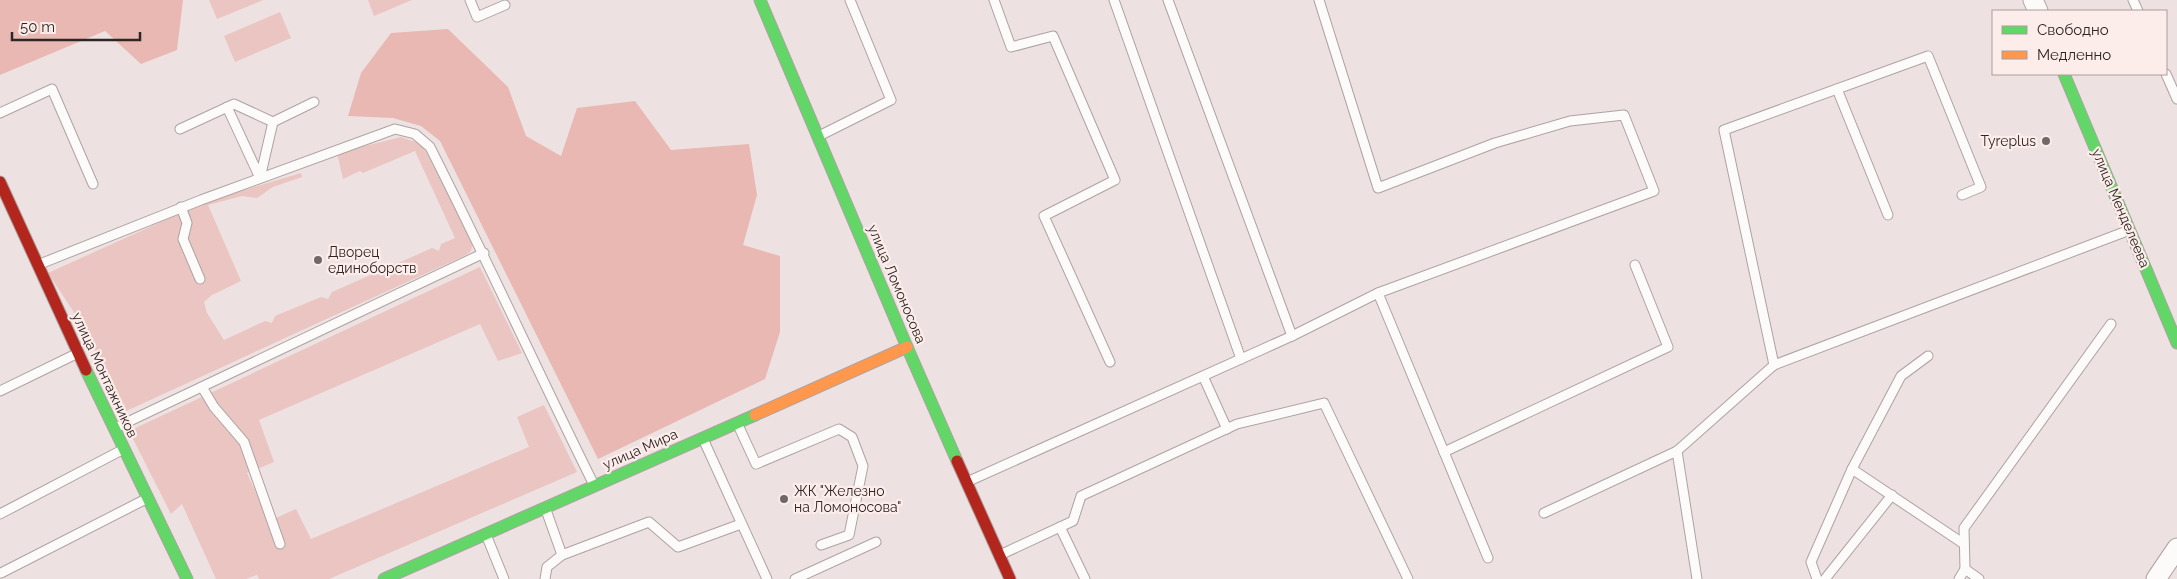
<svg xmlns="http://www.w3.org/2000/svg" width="2177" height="579" viewBox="0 0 2177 579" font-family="Raleway,sans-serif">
  <rect width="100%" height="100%" fill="#ede2e1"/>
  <g fill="#eac5c1">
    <path d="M 209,0 L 263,0 L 217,19 Z"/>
    <path d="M 368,0 L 412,0 L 374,16 Z"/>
    <path d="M 280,12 L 291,38 L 235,62 L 224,36 Z"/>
    <path d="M 401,137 L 416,142 L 424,148 L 473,242 L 471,251 L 466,255 L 122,413 L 87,332 L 48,273 L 207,201 L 301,173 L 302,177 L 273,187 L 257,198 L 242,196 L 208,205 L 241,281 L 212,295 L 204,302 L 207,313 L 224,340 L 265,321 L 272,323 L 275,316 L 321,297 L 328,299 L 332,292 L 375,273 L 382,276 L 385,269 L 432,248 L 439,251 L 441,244 L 455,238 L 415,151 L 363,173 L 360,171 L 343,179 L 337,153 Z"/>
    <path d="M 480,267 L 522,353 L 498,361 L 480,324 L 259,420 L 274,462 L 247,473 L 269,521 L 296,509 L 311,539 L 529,447 L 517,417 L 544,405 L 577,472 L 329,579 L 259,579 L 257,575 L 246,579 L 216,579 L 182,504 L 171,514 L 129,431 Z"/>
  </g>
  <g fill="#e9b8b2">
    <path d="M 0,0 L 183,0 L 177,50 L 141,64 L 105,31 L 0,75 Z"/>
    <path d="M 448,29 L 508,87 L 526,136 L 561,156 L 577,108 L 635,101 L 671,150 L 749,144 L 757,195 L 743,245 L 780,256 L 780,332 L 765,379 L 598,459 L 440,141 L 421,126 L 393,118 L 348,116 L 361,73 L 391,33 Z"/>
  </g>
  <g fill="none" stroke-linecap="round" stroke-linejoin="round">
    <g stroke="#aca3a2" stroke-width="11">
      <g id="lane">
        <path d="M 470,0 L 477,17 L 505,5"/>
        <path d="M 994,0 L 1011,47 L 1053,36 L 1115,180 L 1044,216 L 1110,362"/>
        <path d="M 1114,0 L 1241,359"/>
        <path d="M 1168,0 L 1292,336"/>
        <path d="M 1319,0 L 1378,188 L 1495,143 L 1570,121 L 1624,115 L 1654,191 L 1378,293 L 1488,558"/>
        <path d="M 2133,0 L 2138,11"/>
        <path d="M 2166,74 L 2177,99"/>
        <path d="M 1837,89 L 1888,215"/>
        <path d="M 227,107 L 260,178 L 273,122 L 314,102"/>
        <path d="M 0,113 L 52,89 L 93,184"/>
        <path d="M 180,129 L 234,104 L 273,122"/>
        <path d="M 821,135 L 891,100 L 850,0"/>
        <path d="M 1962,195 L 1981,187 L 1928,56 L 1724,130 L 1774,365 L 2127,231"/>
        <path d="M 181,207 L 187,223 L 183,239 L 200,279"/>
        <path d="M 40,264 L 201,200 L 395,129 L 415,134 L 430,147 C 486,258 538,372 593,483"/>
        <path d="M 1203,376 L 1227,429"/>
        <path d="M 202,387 L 214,407 L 244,442 L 280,544"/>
        <path d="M 0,391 L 76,354"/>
        <path d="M 738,425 L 756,464 L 839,429 L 852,437 L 863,466 L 849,535 L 821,545"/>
        <path d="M 115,428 L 484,253"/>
        <path d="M 704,441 L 767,579"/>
        <path d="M 1677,451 L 1697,579"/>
        <path d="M 1444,452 L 1668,347 L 1635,265"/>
        <path d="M 1852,469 L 1964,544"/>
        <path d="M 969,481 L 1292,336 L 1378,293"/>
        <path d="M 1544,513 L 1677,451 L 1774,365"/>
        <path d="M 0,514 L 120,451"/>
        <path d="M 1060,527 L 1085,579"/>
        <path d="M 487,537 L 504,579"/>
        <path d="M 1002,554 L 1073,521 L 1081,496 L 1237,424 L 1324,403 L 1408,579"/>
        <path d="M 562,555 L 649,522 L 678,547 L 741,524"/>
        <path d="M 1,573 L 144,500"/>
        <path d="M 545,579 L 547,567 L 562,555 L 546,510"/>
        <path d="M 795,579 L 876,542"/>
        <path d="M 1817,579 L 1811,562 L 1852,469 L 1901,376 L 1928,356"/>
        <path d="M 1825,579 L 1892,495"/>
        <path d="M 1959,579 L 1965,569"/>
        <path d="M 1979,579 L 1965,569 L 1964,528 L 2111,324"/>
      </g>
    </g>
    <g stroke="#aca3a2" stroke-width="21">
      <g id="street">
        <path d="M 2033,0 L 2038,11"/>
        <path d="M 2156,579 L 2177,548"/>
      </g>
    </g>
    <g stroke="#aca3a2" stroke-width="13">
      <g id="fast">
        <path d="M 760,0 L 907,347 L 957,461"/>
        <path d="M 2064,74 L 2177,343"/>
        <path d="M 86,370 L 187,579"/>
        <path d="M 384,579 L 755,415"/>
      </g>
    </g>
    <g stroke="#aca3a2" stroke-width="13">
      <path id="slow" d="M 755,415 L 907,347"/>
    </g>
    <g stroke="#aca3a2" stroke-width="13">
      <g id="jam">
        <path d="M 0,182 L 86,370"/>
        <path d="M 957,461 L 1010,579"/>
      </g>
    </g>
    <use href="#lane" stroke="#fcfbfa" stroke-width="9"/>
    <use href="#street" stroke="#fcfbfa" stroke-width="19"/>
    <use href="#fast" stroke="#63d668" stroke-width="11"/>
    <use href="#slow" stroke="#ff974d" stroke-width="11"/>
    <use href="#jam" stroke="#b3261e" stroke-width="11"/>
  </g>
  <g fill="#706867" stroke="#fdedea" stroke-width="2">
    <circle cx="2046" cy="141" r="5"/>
    <circle cx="318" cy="260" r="5"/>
    <circle cx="784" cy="499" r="5"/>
  </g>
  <g text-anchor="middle" stroke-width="4.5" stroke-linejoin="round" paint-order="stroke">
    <g font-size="14" fill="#2d2625" stroke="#fdedea" text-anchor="start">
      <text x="2036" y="146" text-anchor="end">Tyreplus</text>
      <text x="328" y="257">Дворец<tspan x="328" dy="16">единоборств</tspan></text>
      <text x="794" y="496">ЖК "Железно<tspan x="794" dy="16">на Ломоносова"</tspan></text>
    </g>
    <g font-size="14" fill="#2d2625" stroke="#fdedea">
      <text transform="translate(2121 208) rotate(67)" y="5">улица Менделеева</text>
      <text transform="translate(897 284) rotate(67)" y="5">улица Ломоносова</text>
      <text transform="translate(105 375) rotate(65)" y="5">улица Монтажников</text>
      <text transform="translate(640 449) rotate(-24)" y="5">улица Мира</text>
    </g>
  </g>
  <rect x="1992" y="10" width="175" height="65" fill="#fdedea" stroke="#aa9d9b"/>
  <rect x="2002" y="26" width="25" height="8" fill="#63d668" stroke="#aa9d9b"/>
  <text x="2037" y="35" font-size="15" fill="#2d2625">Свободно</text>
  <rect x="2002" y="51" width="25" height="8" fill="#ff974d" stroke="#aa9d9b"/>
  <text x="2037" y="60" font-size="15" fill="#2d2625">Медленно</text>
  <path d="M12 32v8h128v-8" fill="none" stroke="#2d2625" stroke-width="2.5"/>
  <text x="20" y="32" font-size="15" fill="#2d2625" stroke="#fdedea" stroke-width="4" paint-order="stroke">50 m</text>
</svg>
